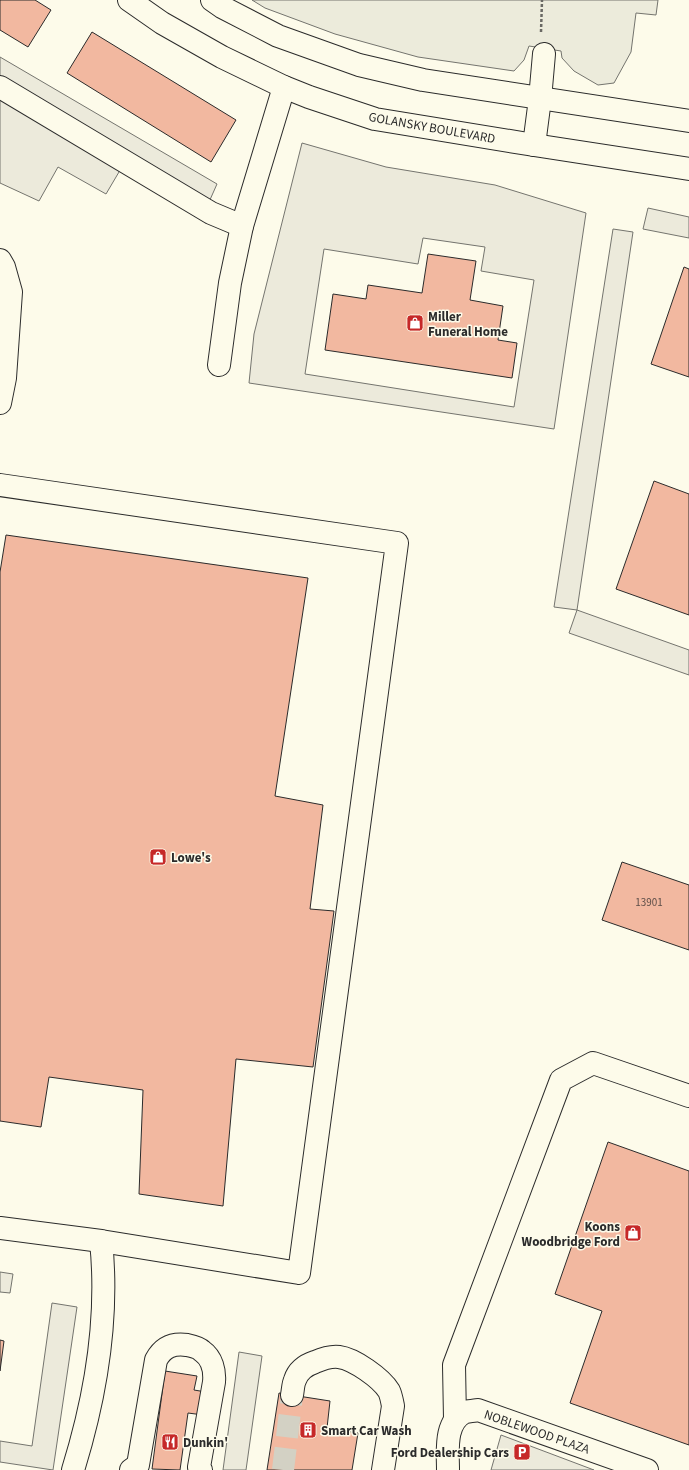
<svg xmlns="http://www.w3.org/2000/svg" width="689" height="1470" viewBox="0 0 689 1470" font-family="'Source Sans 3',sans-serif">
  <rect width="100%" height="100%" fill="#fdfbea"/>
  <path fill="#ecebdb" stroke="#74746e" d="M 252,0 L 658,0 L 656,15 L 636,13 L 631,52 L 614,83 L 598,85 L 574,71 L 562,58 L 561,51 L 529,46 L 524,60 L 514,71 L 418,57 L 335,34 L 265,8 Z"/>
  <g fill="#eceadb" stroke="#74746e" fill-rule="evenodd">
    <path d="M 0,57 L 217,184 L 209,202 L 129,155 L 106,194 L 58,167 L 39,201 L 0,183 Z"/>
    <path d="M 302,143 L 386,167 L 495,185 L 586,213 L 554,429 L 249,383 L 254,334 ZM 423,238 L 485,247 L 481,271 L 534,280 L 514,407 L 305,374 L 324,249 L 418,264 Z"/>
    <path d="M 648,208 L 689,217 L 689,238 L 643,229 Z"/>
    <path d="M 613,229 L 633,232 L 577,610 L 689,650 L 689,675 L 569,633 L 577,610 L 554,607 Z"/>
    <path d="M 0,1272 L 13,1274 L 10,1293 L 0,1292 Z"/>
    <path d="M 52,1303 L 77,1307 L 53,1470 L 0,1462 L 0,1441 L 32,1446 Z"/>
    <path d="M 239,1352 L 262,1356 L 246,1470 L 223,1470 Z"/>
    <path d="M 501,1435 L 594,1470 L 491,1470 Z"/>
  </g>
  <g fill="#f2b8a0" stroke="#2b2b2b">
    <path d="M 0,0 L 35,0 L 51,10 L 28,47 L 0,30 Z"/>
    <path d="M 92,32 L 236,120 L 211,162 L 67,73 Z"/>
    <path d="M 428,254 L 476,261 L 470,300 L 503,306 L 498,340 L 517,343 L 512,378 L 325,350 L 333,294 L 366,299 L 368,285 L 422,293 Z"/>
    <path d="M 684,267 L 689,269 L 689,377 L 651,364 Z"/>
    <path d="M 654,481 L 689,494 L 689,615 L 616,589 Z"/>
    <path d="M 6,535 L 308,578 L 275,796 L 323,805 L 310,909 L 334,911 L 313,1067 L 236,1059 L 223,1206 L 139,1194 L 143,1090 L 49,1077 L 41,1127 L 0,1121 L 0,572 Z"/>
    <path d="M 622,862 L 689,885 L 689,950 L 602,920 Z"/>
    <path d="M 608,1142 L 689,1171 L 689,1445 L 570,1403 L 602,1311 L 555,1294 Z"/>
    <path d="M 0,1340 L 4,1341 L 0,1371 Z"/>
    <path d="M 165,1371 L 197,1376 L 194,1390 L 206,1392 L 203,1415 L 188,1413 L 180,1470 L 152,1469 Z"/>
    <path d="M 279,1393 L 330,1401 L 327,1428 L 358,1433 L 352,1470 L 267,1470 Z"/>
  </g>
  <g fill="none" stroke-linecap="round" stroke-linejoin="round">
    <path stroke="#d3d1c4" stroke-width="22" stroke-dasharray="22 11" stroke-linecap="butt" d="M 283,1470 L 292,1395"/>
    <g stroke="#2b2b2b" stroke-width="24">
      <g id="minor">
        <path d="M 129,0 L 162,23 L 222,57 L 284,87 L 309,97 L 375,119 L 534,145 L 689,169"/>
        <path d="M 212,0 L 222,7 L 278,36 L 359,65 L 423,80 L 689,121"/>
        <path d="M 0,87 L 211,213 L 242,226"/>
        <path d="M 534,145 L 540,99 L 544,54"/>
        <path d="M 0,260 L 4,267 L 11,292 L 5,378 L 0,403"/>
        <path d="M 219,365 L 230,283 L 242,226 L 284,87"/>
        <path d="M 0,485 L 397,543 L 299,1273 L 101,1241 L 0,1228"/>
        <path d="M 292,1395 C 293,1390 293,1384 295,1380 C 298,1371 306,1365 315,1362 C 322,1359 331,1356 339,1357 C 354,1359 381,1378 389,1391 C 391,1395 392,1401 393,1406 L 383,1470"/>
        <path d="M 455,1419 L 454,1365 L 561,1080 L 593,1063 L 689,1096"/>
        <path d="M 73,1470 C 96,1396 109,1318 101,1241"/>
        <path d="M 131,1470 L 138,1465 L 156,1360 C 163,1347 173,1343 187,1345 C 192,1346 199,1348 202,1351 C 212,1358 215,1371 214,1382 L 199,1467 L 201,1470"/>
        <path d="M 448,1470 C 448,1451 444,1422 465,1412 C 469,1411 474,1411 478,1410 L 647,1470"/>
      </g>
    </g>
    <path stroke="#6a6964" stroke-width="2.5" stroke-dasharray="3 2" stroke-linecap="butt" d="M 541,32 L 542,0"/>
    <use href="#minor" stroke="#fdfbea" stroke-width="22"/>
  </g>
  <defs>
    <g id="shop-square" transform="scale(0.9)"><rect x="-9" y="-9" width="18" height="18" rx="4" fill="#c62828" stroke="#fdfbea"/><path d="M-5-2.5h2.3a2.7 3.5 0 0 1 5.4 0H5L5.5 6h-11ZM-1.5-2.5h3a1.5 2.3 0 0 0-3 0Z" fill="#fff"/></g>
    <g id="building-square" transform="scale(0.9)"><rect x="-9" y="-9" width="18" height="18" rx="4" fill="#c62828" stroke="#fdfbea"/><path d="M-4-6H4V6H1V3H-1V6H-4ZM-2.5-4.3h1.7v1.8h-1.7ZM.8-4.3h1.7v1.8H.8ZM-2.5-1h1.7V.8h-1.7ZM.8-1h1.7V.8H.8Z" fill="#fff"/></g>
    <g id="restaurant-square" transform="scale(0.9)"><rect x="-9" y="-9" width="18" height="18" rx="4" fill="#c62828" stroke="#fdfbea"/><path d="M-5-6h1v4h1v-4h1v4h1v-4h1v5L-1.5 .5V6h-2V.5L-5-1ZM5-6V6H3V1.5H1.5Q1.5-4 5-6Z" fill="#fff"/></g>
    <g id="parking-square" transform="scale(0.9)"><rect x="-9" y="-9" width="18" height="18" rx="4" fill="#c62828" stroke="#fdfbea"/><path d="M-3.5-5.5H1a3.5 3.5 0 0 1 0 7H-1V5.5H-3.5ZM-1-3.4V-.6H.8a1.4 1.4 0 0 0 0-2.8Z" fill="#fff"/></g>
  </defs>
  <g fill-rule="evenodd">
    <use href="#shop-square" x="415" y="323"/>
    <use href="#shop-square" x="158" y="857"/>
    <use href="#shop-square" x="633" y="1233"/>
    <use href="#building-square" x="308" y="1430"/>
    <use href="#restaurant-square" x="170" y="1442"/>
    <use href="#parking-square" x="522" y="1452"/>
  </g>
  <g text-anchor="middle" stroke-width="3" stroke-linejoin="round" paint-order="stroke">
    <g font-size="11" fill="#5d4e48">
      <text x="649" y="906">13901</text>
    </g>
    <g font-size="13" fill="#2b2b2b" stroke="#fdfbea">
      <text transform="translate(432 127) rotate(10)" y="5">GOLANSKY BOULEVARD</text>
      <text transform="translate(537 1431) rotate(19)" y="5">NOBLEWOOD PLAZA</text>
    </g>
    <g font-size="13" font-weight="bold" fill="#2b2b2b" stroke="#fdfbea" text-anchor="start">
      <text x="428" y="321">Miller<tspan x="428" dy="15">Funeral Home</tspan></text>
      <text x="171" y="862">Lowe's</text>
      <text x="620" y="1231" text-anchor="end">Koons<tspan x="620" dy="15">Woodbridge Ford</tspan></text>
      <text x="321" y="1435">Smart Car Wash</text>
      <text x="183" y="1447">Dunkin'</text>
      <text x="509" y="1457" text-anchor="end">Ford Dealership Cars</text>
    </g>
  </g>
</svg>
